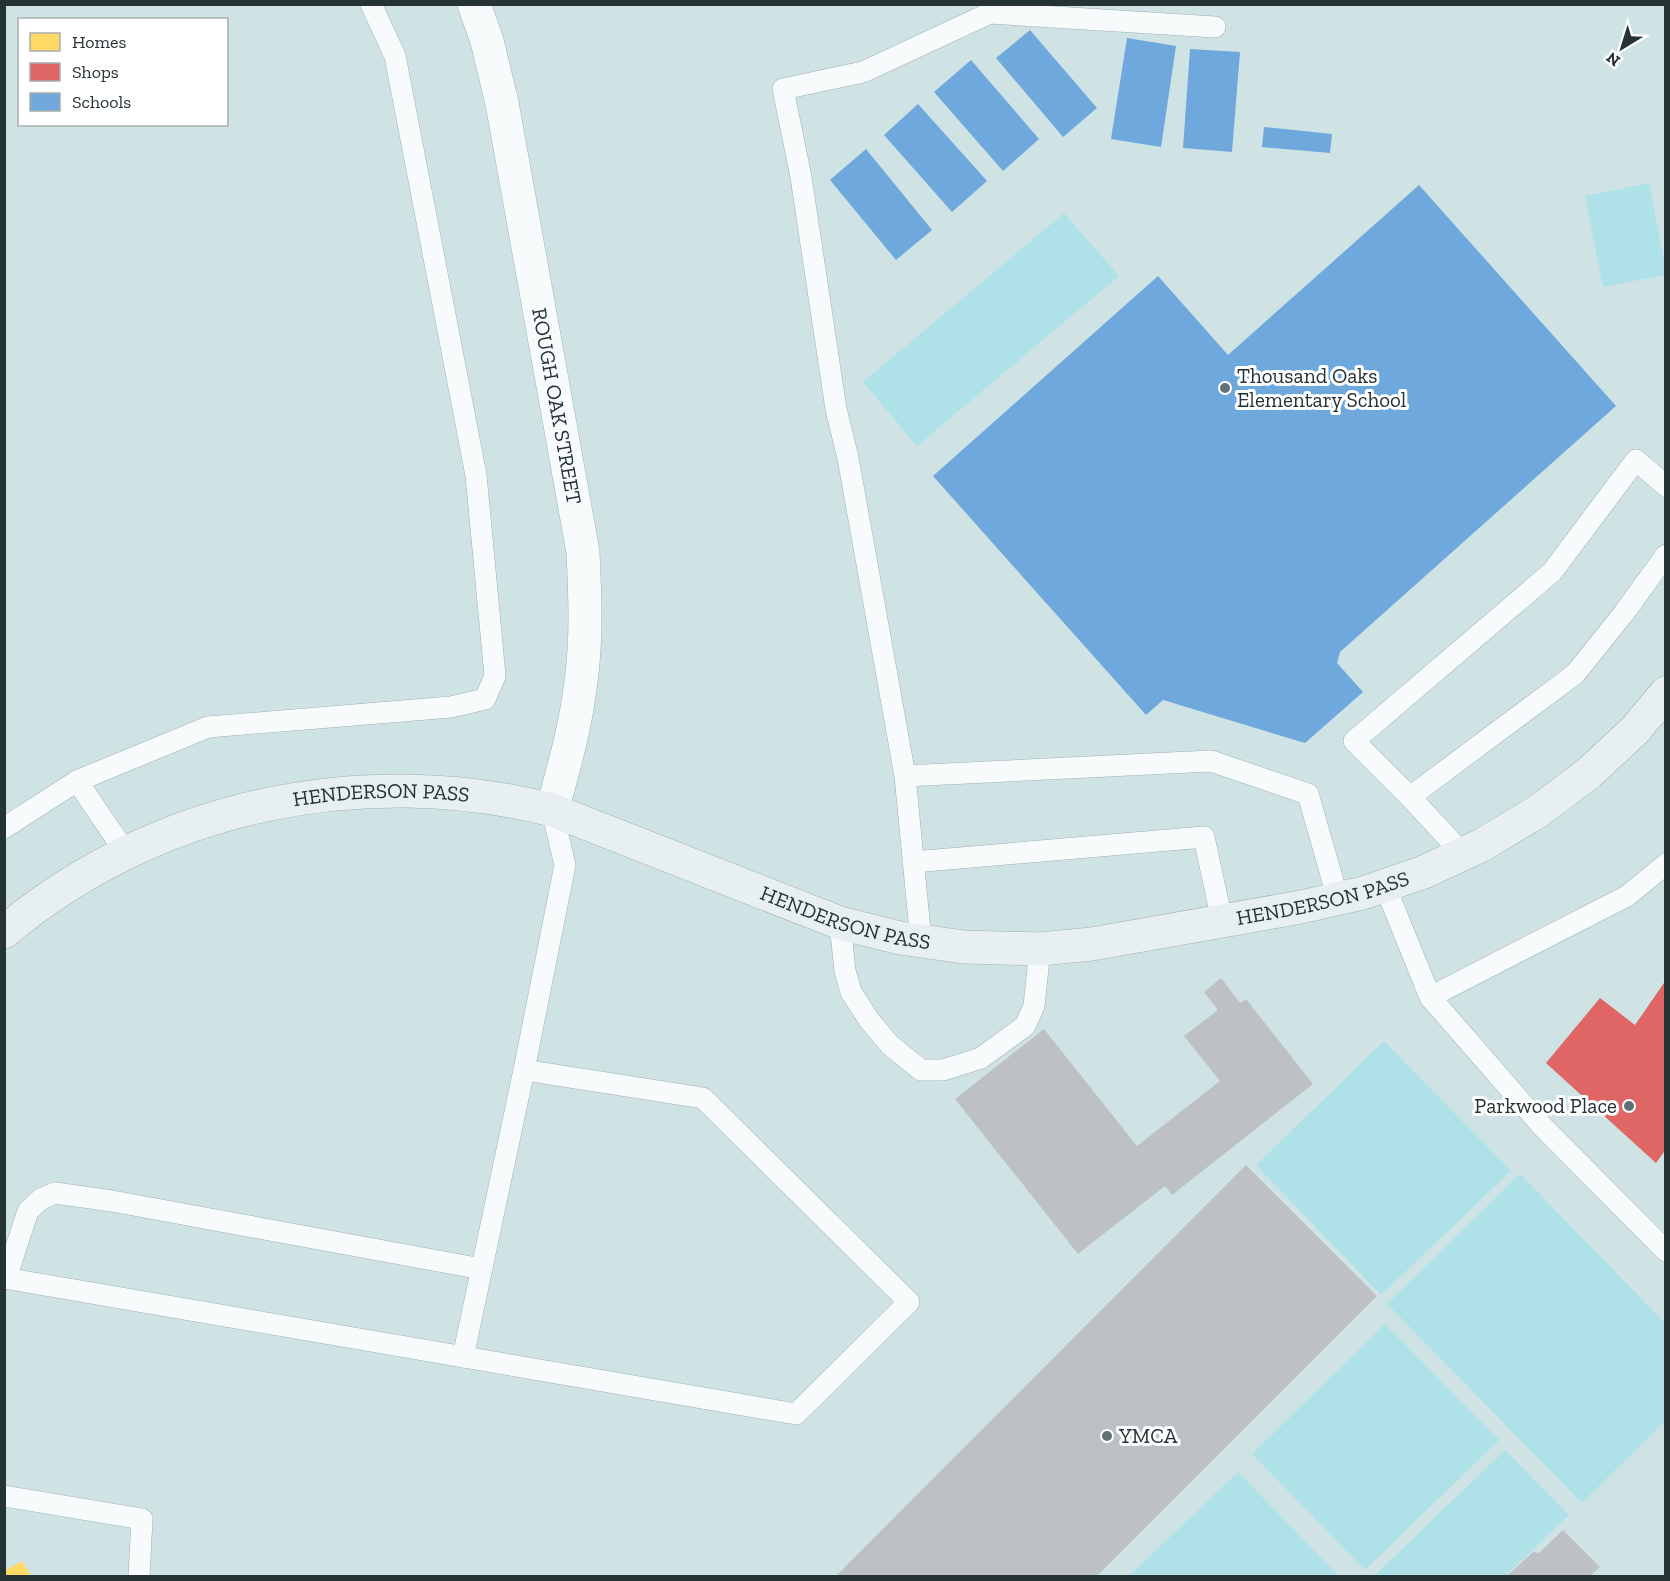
<svg xmlns="http://www.w3.org/2000/svg" width="1670" height="1581" viewBox="0 0 1670 1581" font-family="'Zilla Slab',serif">
  <rect width="100%" height="100%" fill="#cfe3e5"/>
  <g fill="#aee2e8">
    <path d="M 1649,183 L 1665,265 L 1665,275 L 1603,287 L 1585,196 Z"/>
    <path d="M 1064,213 L 1119,276 L 917,446 L 863,382 Z"/>
    <path d="M 1384,1041 L 1511,1171 L 1381,1295 L 1256,1165 Z"/>
    <path d="M 1520,1174 L 1665,1323 L 1665,1421 L 1582,1503 L 1387,1304 Z"/>
    <path d="M 1385,1324 L 1499,1440 L 1365,1570 L 1252,1454 Z"/>
    <path d="M 1505,1450 L 1569,1515 L 1505,1576 L 1374,1576 Z"/>
    <path d="M 1238,1472 L 1339,1576 L 1129,1576 Z"/>
  </g>
  <path fill="#ffd966" d="M 22,1561 L 31,1576 L 4,1576 L 4,1571 Z"/>
  <path fill="#e06666" d="M 1666,980 L 1666,1149 L 1656,1163 L 1546,1063 L 1600,998 L 1635,1025 Z"/>
  <g fill="#6fa8dc">
    <path d="M 1030,30 L 1097,108 L 1063,137 L 996,58 Z"/>
    <path d="M 1127,38 L 1176,46 L 1161,147 L 1111,139 Z"/>
    <path d="M 1190,49 L 1240,52 L 1232,152 L 1183,148 Z"/>
    <path d="M 971,60 L 1039,139 L 1003,171 L 934,92 Z"/>
    <path d="M 918,104 L 987,181 L 952,212 L 884,135 Z"/>
    <path d="M 1264,127 L 1332,134 L 1330,153 L 1262,147 Z"/>
    <path d="M 866,149 L 932,230 L 896,260 L 830,180 Z"/>
    <path d="M 1419,185 L 1616,406 L 1340,652 L 1337,663 L 1363,692 L 1305,743 L 1163,700 L 1146,715 L 933,476 L 1158,276 L 1228,355 Z"/>
  </g>
  <g fill="#bdc1c5">
    <path d="M 1221,978 L 1240,1003 L 1246,999 L 1313,1084 L 1172,1195 L 1165,1186 L 1078,1254 L 955,1099 L 1044,1029 L 1137,1146 L 1220,1081 L 1184,1036 L 1218,1010 L 1204,992 Z"/>
    <path d="M 1246,1165 L 1377,1296 L 1097,1576 L 836,1576 Z"/>
    <path d="M 1563,1530 L 1600,1567 L 1590,1576 L 1507,1576 L 1533,1552 L 1539,1553 Z"/>
  </g>
  <g fill="none" stroke-linecap="round" stroke-linejoin="round">
    <g stroke="#a1b0b2" stroke-width="22">
      <g id="lane">
        <path d="M 905,776 L 848,458 L 836,409 L 801,177 L 783,89 L 863,72 L 990,13 L 1215,27"/>
        <path d="M 1410,797 L 1575,674 L 1624,613 L 1666,555"/>
        <path d="M 4,828 L 77,781"/>
        <path d="M 126,853 L 77,781 L 208,727 L 451,707 L 485,699 L 495,676 L 476,475 L 395,56 L 371,4"/>
        <path d="M 1463,854 L 1410,797 L 1354,741 L 1552,572 L 1636,460 L 1666,486"/>
        <path d="M 913,862 L 1204,837 L 1222,921"/>
        <path d="M 1385,886 L 1430,997 L 1627,896 L 1666,864"/>
        <path d="M 840,923 L 845,971 L 851,992 L 869,1020 L 890,1045 L 921,1070 L 943,1070 L 981,1058 L 1025,1026 L 1034,1006 L 1040,949"/>
        <path d="M 921,941 L 905,776 L 1211,761 L 1308,794 L 1338,899"/>
        <path d="M 1430,997 L 1542,1126 L 1666,1251"/>
        <path d="M 4,1278 L 796,1414 L 909,1302 L 703,1098 L 524,1070 L 565,865 L 552,810"/>
        <path d="M 6,1278 L 28,1211 L 41,1199 L 55,1193 L 112,1201 L 482,1269"/>
        <path d="M 463,1357 L 524,1070"/>
        <path d="M 4,1496 L 142,1519 L 139,1576"/>
      </g>
    </g>
    <g stroke="#a1b0b2" stroke-width="34">
      <g id="street">
        <path id="s1" d="M 474,4 L 487,41 L 502,103 L 583,552 C 585,595 587,638 581,681 C 576,725 564,768 552,810"/>
      </g>
    </g>
    <g stroke="#a1b0b2" stroke-width="34">
      <g id="secondary">
        <path id="s2" d="M 4,932 C 155,805 362,762 552,810 L 840,923 L 900,938 L 964,947 L 1040,949 L 1092,944 L 1301,907 L 1363,893 L 1424,872 L 1482,845 L 1537,812 L 1589,773 L 1635,730 L 1666,693"/>
      </g>
    </g>
    <use href="#lane" stroke="#f8fbfb" stroke-width="21"/>
    <use href="#street" stroke="#f8fbfb" stroke-width="33"/>
    <use href="#secondary" stroke="#e8eff0" stroke-width="33"/>
  </g>
  <g fill="#607173" stroke="#fff" stroke-width="2">
    <circle cx="1225" cy="388" r="6"/>
    <circle cx="1629" cy="1106" r="6"/>
    <circle cx="1107" cy="1436" r="6"/>
  </g>
  <g text-anchor="middle" stroke-width="6" stroke-linejoin="round" paint-order="stroke">
    <g font-size="21" fill="#253335" stroke="#fff" text-anchor="start">
      <text x="1237" y="383">Thousand Oaks<tspan x="1237" dy="24">Elementary School</tspan></text>
      <text x="1617" y="1113" text-anchor="end">Parkwood Place</text>
      <text x="1119" y="1443">YMCA</text>
    </g>
    <g font-size="21" fill="#253335" stroke="#fff">
      <text dy="7" stroke="none"><textPath href="#s1" startOffset="411">ROUGH OAK STREET</textPath></text>
      <text dy="7" stroke="none"><textPath href="#s2" startOffset="410">HENDERSON PASS</textPath></text>
      <text dy="7" stroke="none"><textPath href="#s2" startOffset="1382">HENDERSON PASS</textPath></text>
      <text dy="7" stroke="none"><textPath href="#s2" startOffset="896">HENDERSON PASS</textPath></text>
    </g>
  </g>
  <rect width="1670" height="1581" fill="none" stroke="#253335" stroke-width="12"/>
  <rect x="18" y="18" width="210" height="108" fill="#ffffff" stroke="#a8adae" stroke-width="1.5"/>
  <rect x="30" y="33" width="30" height="18" fill="#ffd966" stroke="#a8adae" stroke-width="1.5"/>
  <text x="72" y="48" font-size="18" fill="#253335">Homes</text>
  <rect x="30" y="63" width="30" height="18" fill="#e06666" stroke="#a8adae" stroke-width="1.5"/>
  <text x="72" y="78" font-size="18" fill="#253335">Shops</text>
  <rect x="30" y="93" width="30" height="18" fill="#6fa8dc" stroke="#a8adae" stroke-width="1.5"/>
  <text x="72" y="108" font-size="18" fill="#253335">Schools</text>
  <g transform="translate(1622 48) rotate(218)" stroke="#ffffff" stroke-width="4.5" paint-order="stroke">
  <path d="M0-4.5L10 22L0 15L-10 22Z" fill="#253335"/>
  <text y="-9" font-size="16" font-weight="bold" text-anchor="middle" fill="#253335">N</text>
  </g>
</svg>
